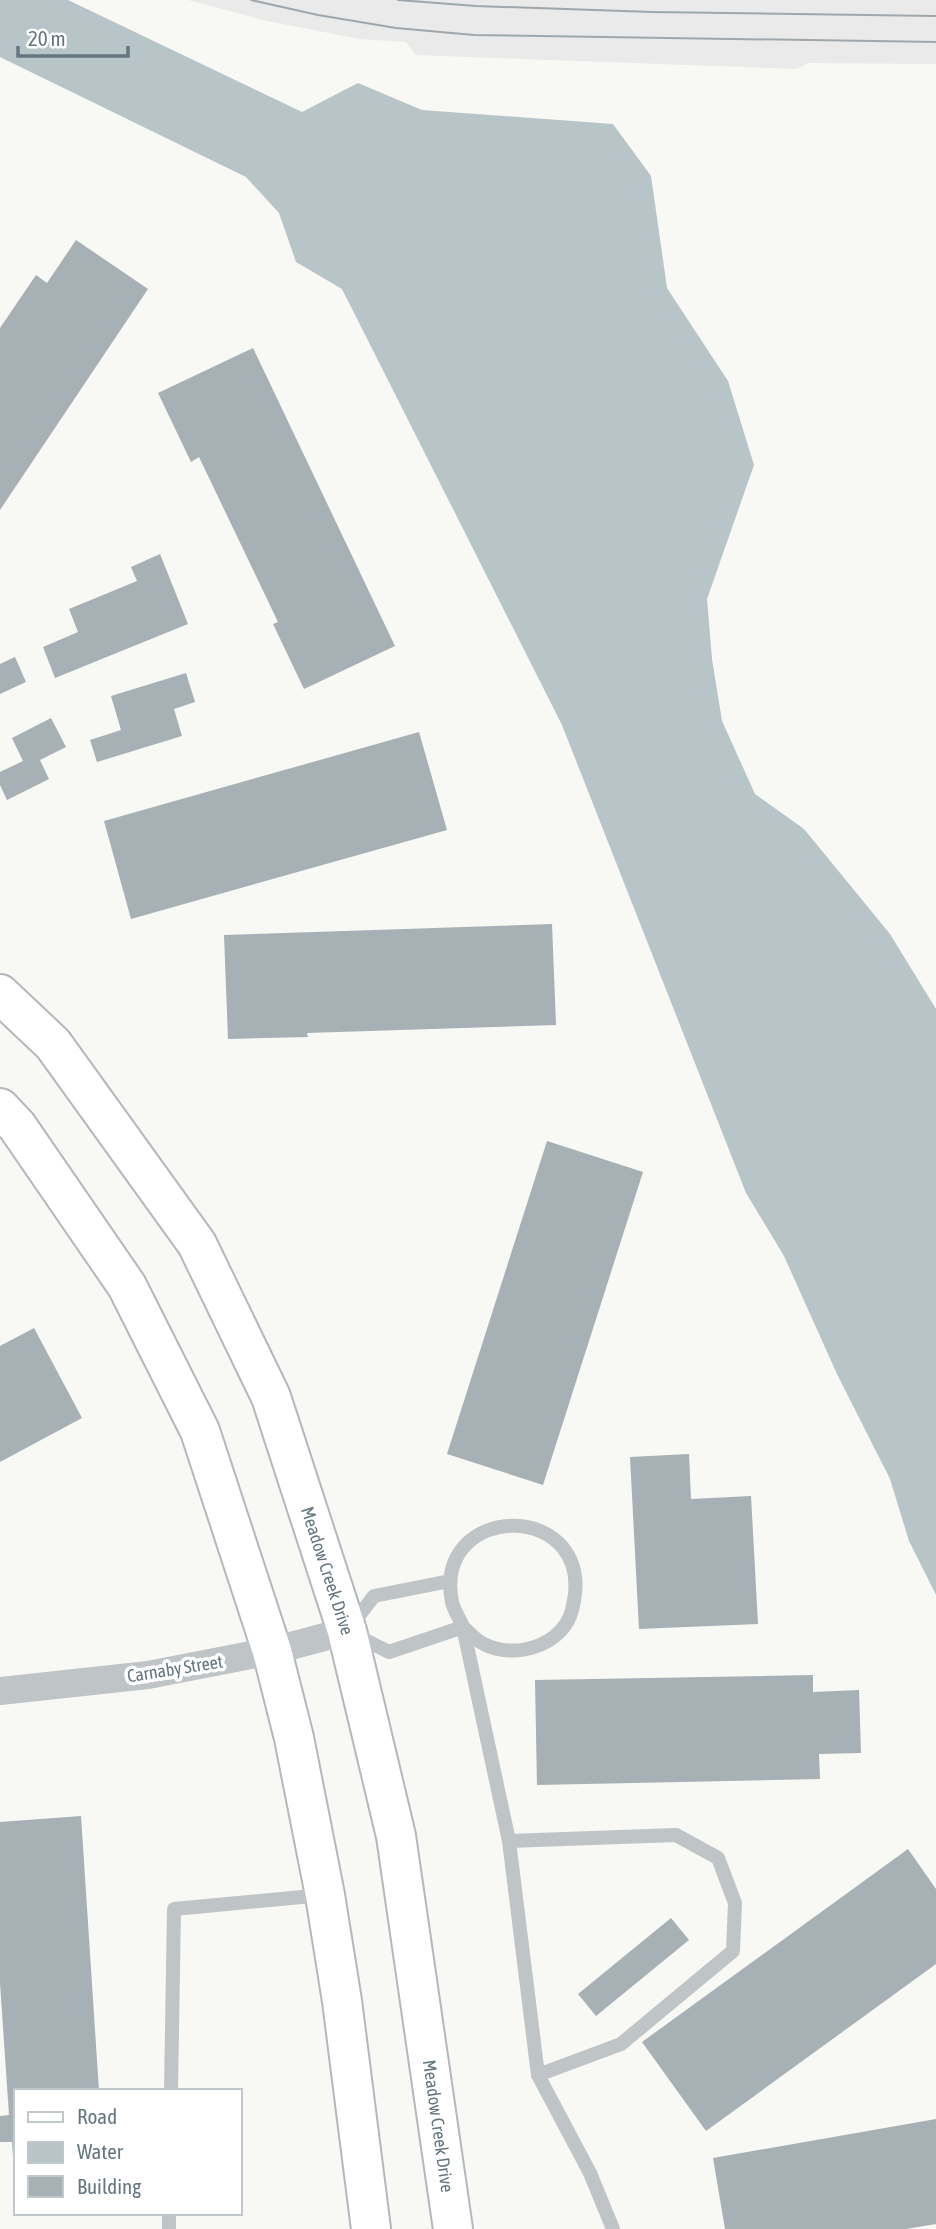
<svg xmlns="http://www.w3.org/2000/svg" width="936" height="2229" viewBox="0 0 936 2229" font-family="'Asap Condensed',sans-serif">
  <rect width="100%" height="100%" fill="#f8f8f5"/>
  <path fill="#e9eae9" d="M 188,0 L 936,0 L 936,64 L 809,63 L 796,69 L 416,55 L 406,42 L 360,39 L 267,21 Z"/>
  <path fill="#b7c4c8" d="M 0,0 L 68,0 L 302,112 L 358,83 L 422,110 L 613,124 L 651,176 L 667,288 L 728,381 L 754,465 L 707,599 L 712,659 L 722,721 L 755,794 L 804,829 L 890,934 L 936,1009 L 936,1595 L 909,1541 L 890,1479 L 837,1374 L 784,1256 L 746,1193 L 562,725 L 342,289 L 296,262 L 279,213 L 246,177 L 0,57 Z"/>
  <g fill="#a6b0b5">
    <path d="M 76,240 L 148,289 L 0,510 L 0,328 L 36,275 L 47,283 Z"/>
    <path d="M 253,348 L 395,646 L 304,689 L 273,624 L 278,622 L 199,457 L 191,462 L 158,393 Z"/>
    <path d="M 160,554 L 188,624 L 55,678 L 43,647 L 78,632 L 69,609 L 137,581 L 131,567 Z"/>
    <path d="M 15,657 L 26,682 L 0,694 L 0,664 Z"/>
    <path d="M 186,673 L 195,702 L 174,709 L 182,736 L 97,762 L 90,740 L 121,730 L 111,696 Z"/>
    <path d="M 51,718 L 66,747 L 40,760 L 49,779 L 7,800 L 0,785 L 0,772 L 23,761 L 12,738 Z"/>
    <path d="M 419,732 L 447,830 L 131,919 L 104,821 Z"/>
    <path d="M 552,924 L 556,1025 L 307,1033 L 308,1037 L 228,1039 L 224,935 Z"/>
    <path d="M 547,1141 L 643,1172 L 543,1485 L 447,1454 Z"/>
    <path d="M 34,1328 L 82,1418 L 0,1462 L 0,1346 Z"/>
    <path d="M 689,1454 L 691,1499 L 751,1496 L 758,1624 L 639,1629 L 630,1457 Z"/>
    <path d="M 813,1675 L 813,1692 L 859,1690 L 861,1753 L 819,1754 L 820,1779 L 537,1785 L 535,1680 Z"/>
    <path d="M 81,1816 L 99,2091 L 16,2091 L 16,2172 L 14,2172 L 12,2142 L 0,2142 L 0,2116 L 9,2115 L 0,1983 L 0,1822 Z"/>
    <path d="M 908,1849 L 936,1889 L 936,1964 L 706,2131 L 642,2042 Z"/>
    <path d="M 671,1918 L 689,1940 L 596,2016 L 578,1994 Z"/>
    <path d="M 936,2119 L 936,2224 L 906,2229 L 725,2229 L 713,2158 Z"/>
  </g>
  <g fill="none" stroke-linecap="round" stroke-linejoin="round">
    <g stroke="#b2b8bc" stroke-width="42">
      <g id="secondary">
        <path d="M 0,994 L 53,1044 L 197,1244 L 271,1397 L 347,1631 L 396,1836 L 453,2229"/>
        <path d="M 0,1108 L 17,1126 L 127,1286 L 200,1431 L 272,1651 L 294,1738 L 325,1895 L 342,2001 L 371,2229"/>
      </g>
    </g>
    <g stroke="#bfc4c7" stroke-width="14">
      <path d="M 450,1581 L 374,1596 L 347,1631 L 389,1652 L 463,1627"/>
      <path d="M 463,1627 C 469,1632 476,1641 484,1644 C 514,1660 563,1646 572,1610 C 601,1499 432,1499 452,1602 C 454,1611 460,1619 463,1627 L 509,1841 L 538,2075 L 590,2173 L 613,2229"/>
      <path d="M 509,1841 L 676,1835 L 718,1858 L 735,1903 L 733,1951 L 621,2044 L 538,2075"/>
      <path d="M 171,2091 L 174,1909 L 323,1895"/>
      <path d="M 169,2229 L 169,2213"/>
    </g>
    <path stroke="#bfc4c7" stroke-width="28" d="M 0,1691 L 148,1675 L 272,1651 L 347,1631"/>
    <use href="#secondary" stroke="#fff" stroke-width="38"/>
    <g stroke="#9fa7ac" stroke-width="2">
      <path d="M 251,0 L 318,15 L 396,28 L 474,35 L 936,42"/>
      <path d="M 398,0 L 476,6 L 652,12 L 936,16"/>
    </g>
  </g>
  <g text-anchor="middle" stroke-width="7" stroke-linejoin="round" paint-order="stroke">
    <g font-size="18" fill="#64767f" stroke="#fff">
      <text transform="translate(327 1571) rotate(72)" y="6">Meadow Creek Drive</text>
      <text transform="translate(175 1669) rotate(-9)" y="6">Carnaby Street</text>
      <text transform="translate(438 2126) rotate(82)" y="6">Meadow Creek Drive</text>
    </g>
  </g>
  <rect x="14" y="2089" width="228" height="126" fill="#ffffff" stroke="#c1c8cc" stroke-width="2"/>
  <rect x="28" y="2112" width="35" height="10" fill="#ffffff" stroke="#c1c8cc" stroke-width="2"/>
  <text x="77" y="2124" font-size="21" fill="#64767f">Road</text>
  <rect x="28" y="2142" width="35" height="21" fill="#b7c4c8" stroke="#c1c8cc" stroke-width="2"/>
  <text x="77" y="2159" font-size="21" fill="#64767f">Water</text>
  <rect x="28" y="2176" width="35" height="21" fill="#a6b0b5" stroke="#c1c8cc" stroke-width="2"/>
  <text x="77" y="2194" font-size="21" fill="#64767f">Building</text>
  <path d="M18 46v10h110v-10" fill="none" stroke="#64767f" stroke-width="3.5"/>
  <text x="28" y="46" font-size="21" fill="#64767f" stroke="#ffffff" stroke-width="5" paint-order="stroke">20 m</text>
</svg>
